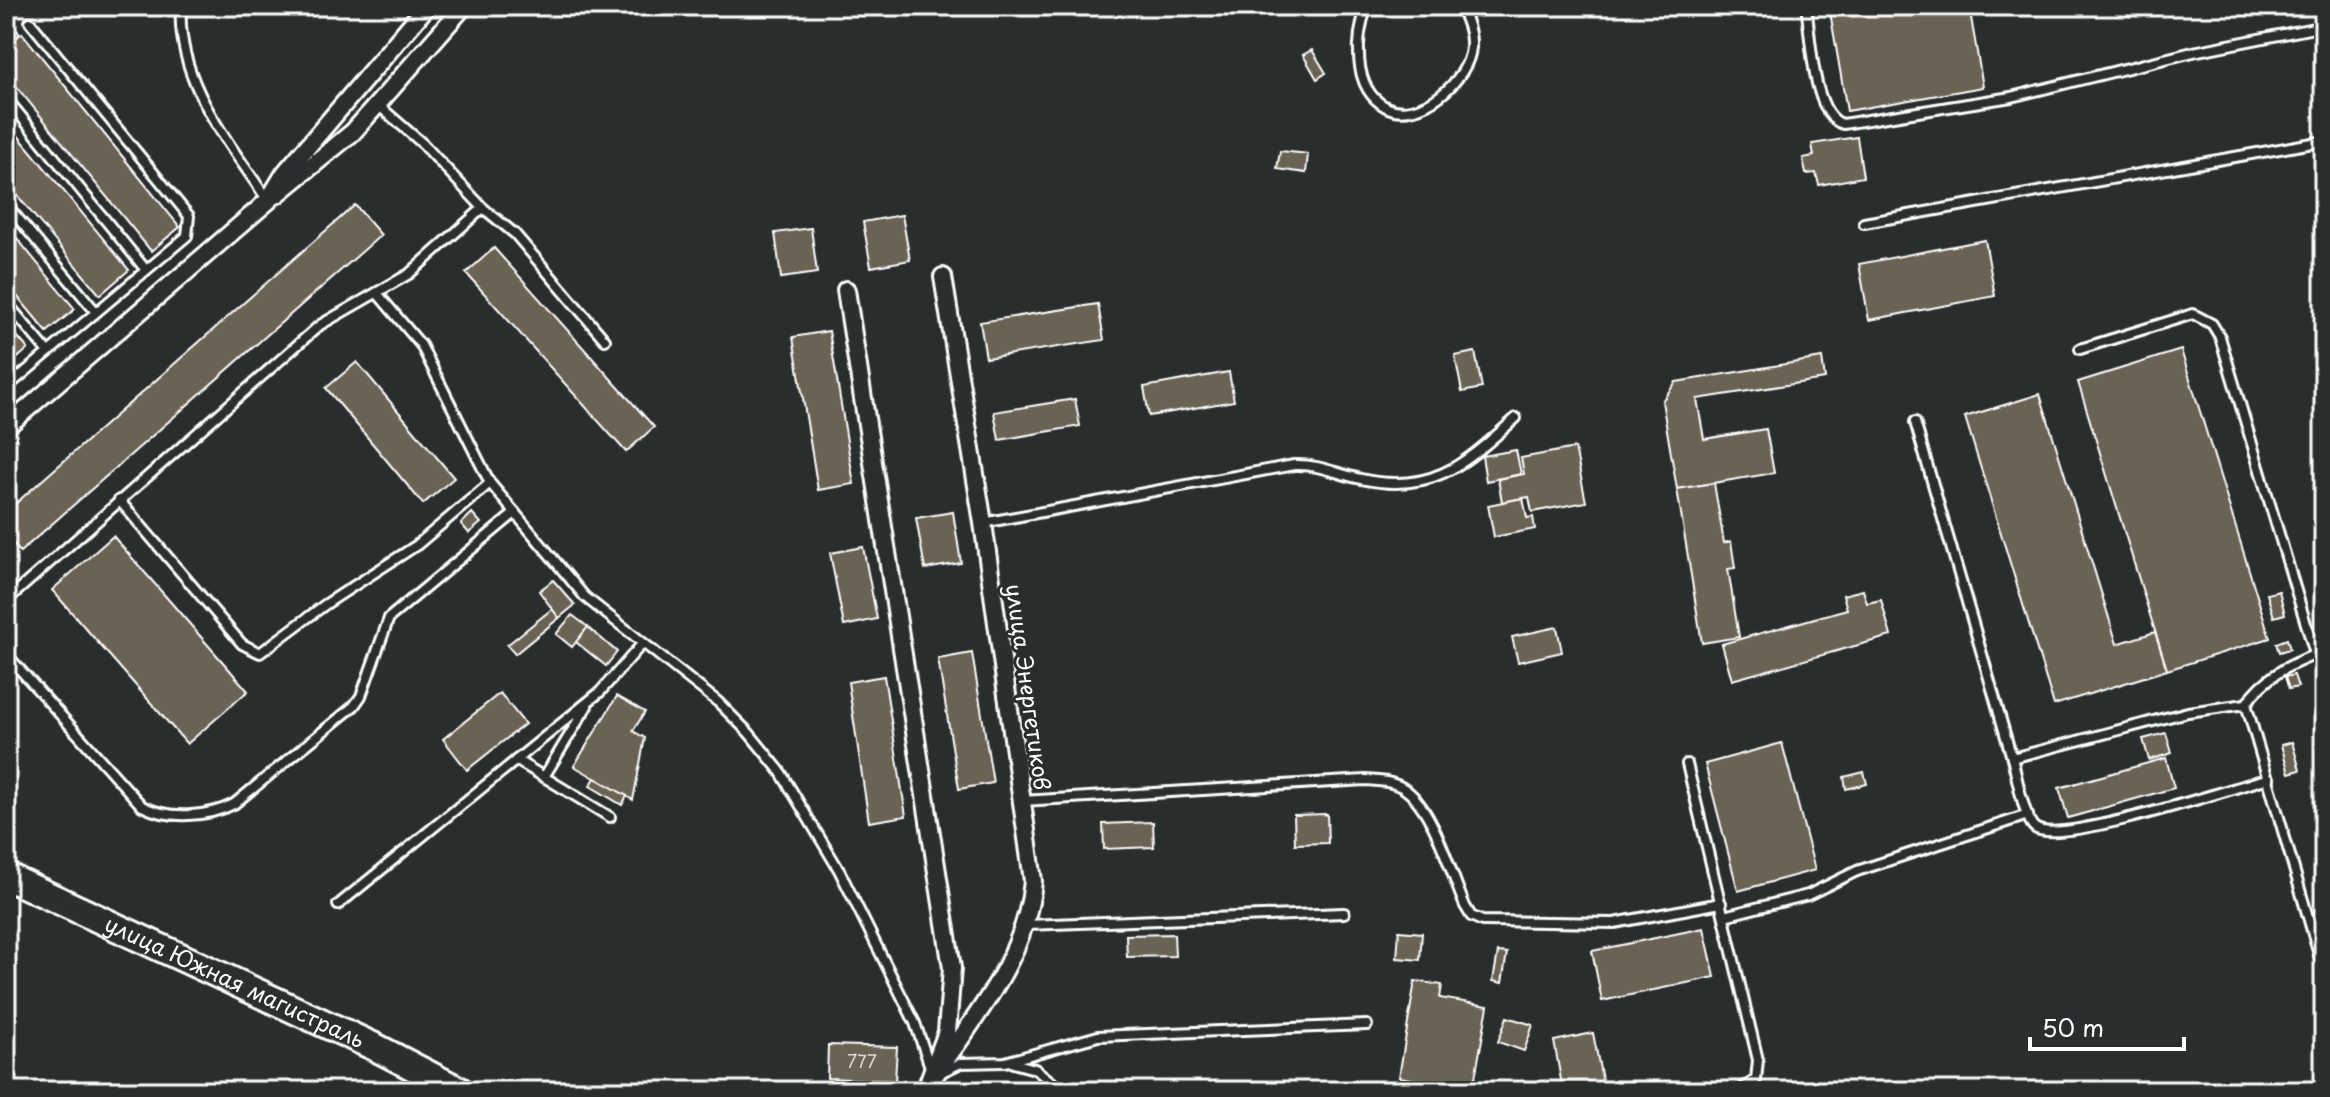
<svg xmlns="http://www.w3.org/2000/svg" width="2330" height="1097" viewBox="0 0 2330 1097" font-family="'Playpen Sans',sans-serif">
  <rect width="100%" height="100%" fill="#2a2d2e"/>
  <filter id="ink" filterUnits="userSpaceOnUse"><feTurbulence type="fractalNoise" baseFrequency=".0125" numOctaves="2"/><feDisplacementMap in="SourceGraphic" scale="16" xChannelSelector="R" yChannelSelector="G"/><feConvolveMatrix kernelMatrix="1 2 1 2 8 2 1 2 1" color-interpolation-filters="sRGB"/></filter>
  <g filter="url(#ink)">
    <g fill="#6b6252" stroke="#fff" stroke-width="2">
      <path d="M 1829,6 L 1969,6 L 1983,87 L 1847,111 Z"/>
      <path d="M 9,21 L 20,34 L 6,46 L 6,24 Z"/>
      <path d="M 22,33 L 180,227 L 151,251 L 6,74 L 6,46 Z"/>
      <path d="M 1312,50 L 1326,73 L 1317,79 L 1303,55 Z"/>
      <path d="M 6,121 L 129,270 L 100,295 L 6,182 Z"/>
      <path d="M 1857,137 L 1863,177 L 1819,185 L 1816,173 L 1806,174 L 1803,158 L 1814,156 L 1812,144 Z"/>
      <path d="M 1280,151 L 1308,154 L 1306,173 L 1277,169 Z"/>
      <path d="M 355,205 L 381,235 L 20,552 L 6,535 L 6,512 Z"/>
      <path d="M 902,215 L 910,260 L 871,267 L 863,222 Z"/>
      <path d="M 6,225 L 75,309 L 47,332 L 6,283 Z"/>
      <path d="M 811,228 L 817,273 L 781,278 L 775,233 Z"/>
      <path d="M 1985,240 L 1995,296 L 1869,320 L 1859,264 Z"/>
      <path d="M 494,248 L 654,427 L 626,452 L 466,273 Z"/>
      <path d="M 1098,304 L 1104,340 L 986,358 L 980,322 Z"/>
      <path d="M 6,323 L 28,349 L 6,368 Z"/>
      <path d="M 829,331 L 854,484 L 818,490 L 793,337 Z"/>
      <path d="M 2181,350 L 2270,638 L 2167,670 L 2078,382 Z"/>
      <path d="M 1475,352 L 1482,388 L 1462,392 L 1455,356 Z"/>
      <path d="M 1822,358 L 1825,379 L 1697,399 L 1704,439 L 1766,429 L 1774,473 L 1677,489 L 1662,401 L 1676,382 Z"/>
      <path d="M 357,362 L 454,478 L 423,504 L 326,388 Z"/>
      <path d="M 1229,372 L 1234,401 L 1149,416 L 1144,387 Z"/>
      <path d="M 2040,394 L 2117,644 L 2155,632 L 2167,670 L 2054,705 L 1965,417 Z"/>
      <path d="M 1075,399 L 1080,426 L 999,440 L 994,412 Z"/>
      <path d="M 1575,448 L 1586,502 L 1532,512 L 1529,497 L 1502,502 L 1498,479 L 1524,474 L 1521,458 Z"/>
      <path d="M 1516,450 L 1521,474 L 1486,481 L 1482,456 Z"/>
      <path d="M 1714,483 L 1724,543 L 1731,541 L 1735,568 L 1728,569 L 1739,637 L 1702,643 L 1677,489 Z"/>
      <path d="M 1523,498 L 1527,518 L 1533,517 L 1535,529 L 1494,537 L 1488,505 Z"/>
      <path d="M 953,512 L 961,563 L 925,569 L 916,518 Z"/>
      <path d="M 472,513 L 481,523 L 469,533 L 461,524 Z"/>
      <path d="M 113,536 L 248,691 L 187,744 L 52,590 Z"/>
      <path d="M 863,547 L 877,619 L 844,626 L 830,553 Z"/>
      <path d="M 553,580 L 575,605 L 559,618 L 539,591 Z"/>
      <path d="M 1863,590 L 1867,603 L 1881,600 L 1891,636 L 1732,680 L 1722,644 L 1847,609 L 1843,595 Z"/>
      <path d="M 2279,591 L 2285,614 L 2274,617 L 2267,594 Z"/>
      <path d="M 552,609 L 559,618 L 515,654 L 507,645 Z"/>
      <path d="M 572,615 L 588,627 L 572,647 L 556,634 Z"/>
      <path d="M 588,627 L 617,652 L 606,666 L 576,642 Z"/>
      <path d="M 1557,627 L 1562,652 L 1518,662 L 1512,637 Z"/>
      <path d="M 2287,639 L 2290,649 L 2279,652 L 2276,643 Z"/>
      <path d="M 972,653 L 993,783 L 959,789 L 938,659 Z"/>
      <path d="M 2294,675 L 2298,687 L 2289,689 L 2285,677 Z"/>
      <path d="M 884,676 L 906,816 L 869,822 L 848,682 Z"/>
      <path d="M 500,693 L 525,724 L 467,770 L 443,739 Z"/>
      <path d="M 617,696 L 645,712 L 633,731 L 645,738 L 633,800 L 574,766 Z"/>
      <path d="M 2166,733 L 2172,753 L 2149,760 L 2143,739 Z"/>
      <path d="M 2292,742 L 2300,770 L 2289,773 L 2281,745 Z"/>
      <path d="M 1782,743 L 1815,870 L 1738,891 L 1705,764 Z"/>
      <path d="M 2166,758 L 2174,788 L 2068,818 L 2059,788 Z"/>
      <path d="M 1864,772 L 1867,784 L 1846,789 L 1844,777 Z"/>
      <path d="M 595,778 L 627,796 L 622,805 L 590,786 Z"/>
      <path d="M 1327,814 L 1328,843 L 1295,844 L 1294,815 Z"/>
      <path d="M 1153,822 L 1154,847 L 1104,849 L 1103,824 Z"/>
      <path d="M 1704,928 L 1715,977 L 1602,1001 L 1592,951 Z"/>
      <path d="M 1399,931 L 1422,933 L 1420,960 L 1397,958 Z"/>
      <path d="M 1174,934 L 1175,956 L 1127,957 L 1126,935 Z"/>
      <path d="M 1498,952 L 1507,953 L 1502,983 L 1493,981 Z"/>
      <path d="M 1415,981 L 1442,985 L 1440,998 L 1488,1006 L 1473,1089 L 1399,1077 Z"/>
      <path d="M 1507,1017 L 1533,1025 L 1524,1051 L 1498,1042 Z"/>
      <path d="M 1593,1033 L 1604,1090 L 1563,1091 L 1554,1041 Z"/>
      <path d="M 828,1045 L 897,1047 L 895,1081 L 827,1078 Z"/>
    </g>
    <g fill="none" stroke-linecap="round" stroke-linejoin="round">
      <g stroke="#fff" stroke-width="14">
        <g id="service">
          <path d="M 181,6 C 176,82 228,140 268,201"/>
          <path d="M 1367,6 C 1356,36 1351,88 1386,107 C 1419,124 1469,80 1471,47 C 1472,33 1466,19 1460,6"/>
          <path d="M 1806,6 C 1811,35 1812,116 1843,124 L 2011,97 L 2193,52 L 2324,26"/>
          <path d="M 6,98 L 146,270"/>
          <path d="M 377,104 L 423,144 L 483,208 L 515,234 L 605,340"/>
          <path d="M 6,204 L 96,312"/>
          <path d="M 1864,223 L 2324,141"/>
          <path d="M 377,293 L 421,345 L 490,483 L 585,597 L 718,702 L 749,733 L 780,771 L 839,870 L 915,1023 L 930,1067"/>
          <path d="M 6,302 L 48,352"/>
          <path d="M 2080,349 L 2193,314 L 2212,324 L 2220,337 L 2315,654"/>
          <path d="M 6,388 L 187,236 L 189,216 L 30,22"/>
          <path d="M 1915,422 L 2012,758 L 2188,712 L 2246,704 L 2324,972"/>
          <path d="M 119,500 L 242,644 L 260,653 L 326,604 L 417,545 L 490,483"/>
          <path d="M 983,523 L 1294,465 C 1319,464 1337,474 1361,479 C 1434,495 1465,463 1516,418"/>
          <path d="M 6,601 L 320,325 L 409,274 L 483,208"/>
          <path d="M 6,654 L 142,806 C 169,820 208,817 234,804 L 354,706 L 361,696 L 389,618 L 515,513"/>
          <path d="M 2246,704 C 2267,674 2291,664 2324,651"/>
          <path d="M 2012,758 C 2016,772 2024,820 2035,828 C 2059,846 2233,788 2269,778"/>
          <path d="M 516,760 L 610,817"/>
          <path d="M 1687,764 L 1758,1060 L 1756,1080 L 1738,1091"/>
          <path d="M 544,777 L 587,706"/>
          <path d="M 1022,801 L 1365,780 C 1379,781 1394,781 1406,790 C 1434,810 1451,874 1465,906 L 1471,916 L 1482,921 L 1614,923 L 1721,903"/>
          <path d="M 338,905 L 600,692 L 642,644"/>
          <path d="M 1724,916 L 1808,895 L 1857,871 L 2028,815"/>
          <path d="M 1026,925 L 1344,913"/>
          <path d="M 1013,1063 L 1035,1069 L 1063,1091"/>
          <path d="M 942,1072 L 961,1063 L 1005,1062 L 1098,1036 L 1367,1025"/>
        </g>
      </g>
      <g stroke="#fff" stroke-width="22">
        <g id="minor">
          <path d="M 276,195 L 353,132 L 464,6"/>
          <path d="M 846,290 L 952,968 L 947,1032 L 925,1091"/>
          <path d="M 6,427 L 268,201 L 285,173 L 427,6"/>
          <path d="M 933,1078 C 975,1016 1026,958 1033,881 L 983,523 L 943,277"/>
        </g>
      </g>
      <g stroke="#fff" stroke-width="32">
        <g id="trunk">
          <path id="s1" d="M 6,876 L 377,1048 L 460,1091"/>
        </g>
      </g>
      <use href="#service" stroke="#2a2d2e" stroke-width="8"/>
      <use href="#minor" stroke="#2a2d2e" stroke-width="16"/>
      <use href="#trunk" stroke="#2a2d2e" stroke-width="26"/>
    </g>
  </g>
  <g text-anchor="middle" stroke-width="6" stroke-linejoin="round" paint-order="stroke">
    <g font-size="18" fill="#dad8d4">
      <text x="862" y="1068">777</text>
    </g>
    <g font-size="22" fill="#fff" stroke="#2a2d2e">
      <text transform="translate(1028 687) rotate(82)" y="8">улица Энергетиков</text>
      <text dy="8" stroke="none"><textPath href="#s1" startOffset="252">улица Южная магистраль</textPath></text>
    </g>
  </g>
  <rect width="2330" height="1097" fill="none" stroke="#2a2d2e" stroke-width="32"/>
  <rect x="16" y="16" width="2298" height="1065" fill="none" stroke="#fff" stroke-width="3" filter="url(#ink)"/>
  <path d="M2030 1037v12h154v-12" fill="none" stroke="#ffffff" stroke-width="4"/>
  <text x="2042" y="1037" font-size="24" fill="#ffffff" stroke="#2a2d2e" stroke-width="6" paint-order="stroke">50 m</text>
</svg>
